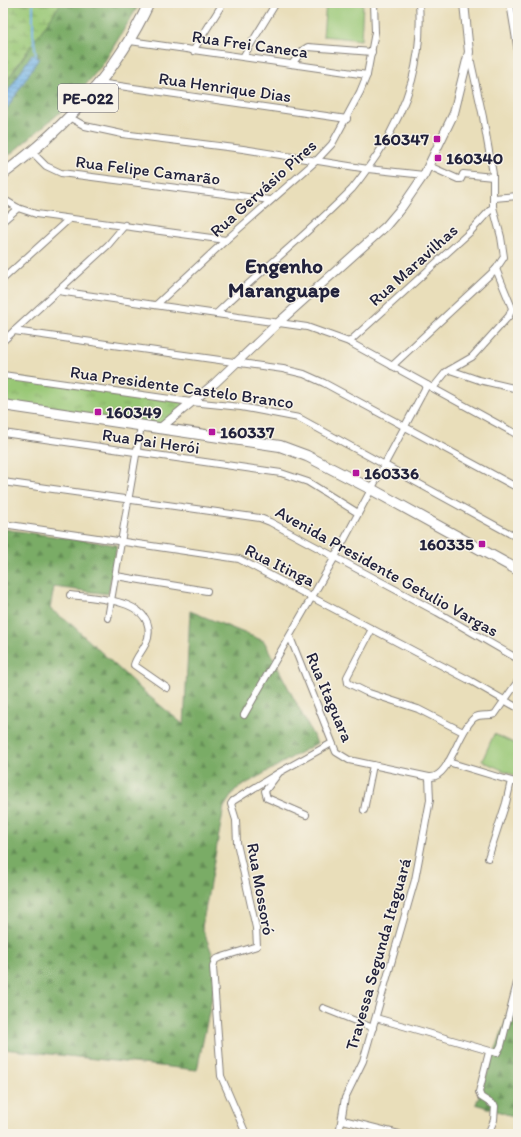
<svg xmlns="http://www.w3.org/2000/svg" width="521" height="1137" viewBox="0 0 521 1137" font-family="Itim,sans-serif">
  <defs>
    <pattern id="forest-firs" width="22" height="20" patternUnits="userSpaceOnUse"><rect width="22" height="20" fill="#7aac66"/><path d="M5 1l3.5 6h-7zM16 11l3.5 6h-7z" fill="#648c55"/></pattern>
    <pattern id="wetland-marsh" width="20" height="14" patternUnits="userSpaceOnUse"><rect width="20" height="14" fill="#98c775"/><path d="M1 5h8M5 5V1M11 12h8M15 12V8" fill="none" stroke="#7ca161"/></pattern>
    <pattern id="park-tufts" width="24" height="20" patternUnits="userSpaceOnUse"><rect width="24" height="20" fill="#98c775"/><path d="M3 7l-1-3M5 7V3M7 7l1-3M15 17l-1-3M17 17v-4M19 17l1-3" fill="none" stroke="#7ca161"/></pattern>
    <pattern id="water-rules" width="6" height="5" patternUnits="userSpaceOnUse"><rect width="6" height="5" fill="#73b4e7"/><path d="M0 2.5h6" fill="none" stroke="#5e92bc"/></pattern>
  </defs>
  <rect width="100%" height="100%" fill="#f7f3e8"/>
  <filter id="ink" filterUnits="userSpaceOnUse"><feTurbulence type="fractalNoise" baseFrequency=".025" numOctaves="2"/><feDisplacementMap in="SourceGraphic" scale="8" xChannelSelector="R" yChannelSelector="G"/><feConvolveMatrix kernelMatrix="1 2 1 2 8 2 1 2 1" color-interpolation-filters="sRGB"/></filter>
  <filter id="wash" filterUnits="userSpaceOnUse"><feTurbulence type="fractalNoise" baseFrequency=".012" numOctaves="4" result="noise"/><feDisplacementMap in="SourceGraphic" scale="16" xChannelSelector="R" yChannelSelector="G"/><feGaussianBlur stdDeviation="0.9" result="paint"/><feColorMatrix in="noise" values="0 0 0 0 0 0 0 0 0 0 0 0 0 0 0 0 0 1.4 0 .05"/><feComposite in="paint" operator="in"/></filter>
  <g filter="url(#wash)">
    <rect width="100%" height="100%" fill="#e9deba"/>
    <g fill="url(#forest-firs)" stroke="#4e6750">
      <path d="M 61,3 L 140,3 L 103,64 L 69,105 L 3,160 L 3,86 Z"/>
      <path d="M 3,529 L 117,545 L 108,594 L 54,587 L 50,609 L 71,624 L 143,691 L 184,725 L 190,611 L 264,641 L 317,743 L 235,790 L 224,807 L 202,927 L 218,969 L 197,1070 L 3,1049 Z"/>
      <path d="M 518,988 L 518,1118 L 476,1104 Z"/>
    </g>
    <path fill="url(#wetland-marsh)" stroke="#5d7458" d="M 3,3 L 61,3 L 3,86 Z"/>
    <path fill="url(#park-tufts)" stroke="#5d7458" d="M 3,376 L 187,403 L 159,429 L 3,405 Z"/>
    <g fill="#98c775" stroke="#5d7458">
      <path d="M 326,3 L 363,3 L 361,40 L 323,36 Z"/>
      <path d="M 494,734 L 518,745 L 518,777 L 482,761 Z"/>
    </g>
    <path fill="url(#water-rules)" stroke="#4a6b91" d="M 32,54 L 39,58 L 3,115 L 3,99 Z"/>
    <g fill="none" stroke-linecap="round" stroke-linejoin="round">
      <path stroke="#73b4e7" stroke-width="2" d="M 33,3 L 33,33 L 36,55 L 34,58"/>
    </g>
  </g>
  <g filter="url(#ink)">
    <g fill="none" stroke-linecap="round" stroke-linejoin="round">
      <g stroke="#86807a" stroke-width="8">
        <g id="minor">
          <path d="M 510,3 L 518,52"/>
          <path d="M 130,41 L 367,75"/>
          <path d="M 193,51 L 223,3"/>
          <path d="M 243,57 L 276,3"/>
          <path d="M 292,64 L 303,50 L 308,47 L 372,52"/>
          <path d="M 99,83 L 347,119"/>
          <path d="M 69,117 L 85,126 L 122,134 L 243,149 L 368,169 L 424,175"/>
          <path d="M 31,151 L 46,166 L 61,173 L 270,200"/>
          <path d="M 429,166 L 458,179 L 461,179 L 463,174 L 493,177"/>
          <path d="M 494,198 L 518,196"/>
          <path d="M 3,199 L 18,208 L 36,214 L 226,240"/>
          <path d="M 3,221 L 18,208"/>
          <path d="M 3,279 L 68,220"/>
          <path d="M 58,291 L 307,327 L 349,342 L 518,435"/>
          <path d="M 156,305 L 226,240 L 316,161 L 332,144 L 360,92 L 367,75 L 375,32 L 374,3"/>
          <path d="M 216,314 C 260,271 309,233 352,189 C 362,177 370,165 379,152 C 409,104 423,60 419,3"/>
          <path d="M 14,331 L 283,369 L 304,374 L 324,383 L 518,488"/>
          <path d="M 3,341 L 108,245 L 125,225"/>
          <path d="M 349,342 L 470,232 L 493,207"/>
          <path d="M 392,366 L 496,269 L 504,257 L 501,237 L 493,207 L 493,174 L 483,117 L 469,53"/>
          <path d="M 450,370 L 479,380 L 518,389"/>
          <path d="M 3,375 L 191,402 L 241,407 L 299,418 L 518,538"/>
          <path d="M 433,388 L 446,372 L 472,357 L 509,316 L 512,308 L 496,269"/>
          <path d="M 3,433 L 281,473 L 308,482 L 358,513"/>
          <path d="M 3,482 L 260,518 L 270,522 L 437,612 L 518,659"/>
          <path d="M 3,524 L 239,559 L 471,681 L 518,708"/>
          <path d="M 116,576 L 207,591"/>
          <path d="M 70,595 C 96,598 156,599 148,638 C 145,649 136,656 134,665 L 167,688"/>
          <path d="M 108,618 L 141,426"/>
          <path d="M 372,629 L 347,677 L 348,683 L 366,692 L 418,709 L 463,732"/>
          <path d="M 290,637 L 336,752 L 349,760 L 429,777 C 449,780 458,731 474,718 C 481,713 488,717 495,714 L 518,681"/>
          <path d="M 244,715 L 335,557 L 427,385"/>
          <path d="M 448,762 L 518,783"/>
          <path d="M 278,774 L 265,791 L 267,798 L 306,815"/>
          <path d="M 364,810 L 373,765"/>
          <path d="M 488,858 L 506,803 L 511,781"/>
          <path d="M 323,1008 L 373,1028"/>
          <path d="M 376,1018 L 497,1053 L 501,1046 L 518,979"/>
          <path d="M 343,1120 L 399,1134"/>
          <path d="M 246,1134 L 221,1076 L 213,967 L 215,960 L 219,958 L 257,946 L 256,928 L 237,843 L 236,820 L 231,804 L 233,801 L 280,772 L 332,743"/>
          <path d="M 339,1134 L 345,1098 L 363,1061 L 415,880 L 430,800 L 429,777"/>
          <path d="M 488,1134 L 494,1120 L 495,1106 L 481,1097 L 479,1092 L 489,1052"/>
        </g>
      </g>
      <g stroke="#86807a" stroke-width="10">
        <path id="tertiary" d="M 159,429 L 215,383 L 278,323 L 386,226 L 402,207 L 424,175 L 454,113 L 469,52 L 464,3"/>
      </g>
      <g stroke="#86807a" stroke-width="12">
        <g id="primary">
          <path d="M 3,174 C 64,129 117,72 149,3"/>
          <path d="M 3,405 L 280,446 L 307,456 L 371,489 L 518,570"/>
        </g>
      </g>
      <use href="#minor" stroke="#fff" stroke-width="6"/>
      <use href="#tertiary" stroke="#fff" stroke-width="8"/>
      <use href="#primary" stroke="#fff" stroke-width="10"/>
    </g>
  </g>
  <g fill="#b5179e" stroke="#f7f3e8" stroke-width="1.5">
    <rect x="433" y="135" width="8" height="8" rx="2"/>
    <rect x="434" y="154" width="8" height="8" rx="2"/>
    <rect x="94" y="408" width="8" height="8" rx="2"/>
    <rect x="208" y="428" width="8" height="8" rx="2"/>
    <rect x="352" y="469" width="8" height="8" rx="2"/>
    <rect x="478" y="540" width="8" height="8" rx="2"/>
  </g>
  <g text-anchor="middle" stroke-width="3" stroke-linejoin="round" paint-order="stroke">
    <rect fill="#f7f3e8" stroke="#62616f" stroke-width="1" x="58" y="84" width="60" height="28" rx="3"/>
    <g font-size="16" font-weight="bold" fill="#22223b">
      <text x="88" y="104">PE-022</text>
    </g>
    <g font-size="17" fill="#22223b" stroke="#f7f3e8">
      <text transform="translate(250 44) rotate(8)" y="6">Rua Frei Caneca</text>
      <text transform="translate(225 87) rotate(8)" y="6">Rua Henrique Dias</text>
      <text transform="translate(148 170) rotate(7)" y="6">Rua Felipe Camarão</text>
      <text transform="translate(263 188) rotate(-42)" y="6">Rua Gervásio Pires</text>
      <text transform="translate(413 265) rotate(-42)" y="6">Rua Maravilhas</text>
      <text transform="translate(182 387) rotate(8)" y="6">Rua Presidente Castelo Branco</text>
      <text transform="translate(151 441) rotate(8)" y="6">Rua Pai Herói</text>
      <text transform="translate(280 565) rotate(26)" y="6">Rua Itinga</text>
      <text transform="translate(387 571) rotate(29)" y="6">Avenida Presidente Getulio Vargas</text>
      <text transform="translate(330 697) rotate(67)" y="6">Rua Itaguara</text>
      <text transform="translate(261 889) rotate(80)" y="6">Rua Mossoró</text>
      <text transform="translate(378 954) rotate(-74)" y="6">Travessa Segunda Itaguará</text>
    </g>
    <g font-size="17" font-weight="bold" fill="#22223b" stroke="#f7f3e8" text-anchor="start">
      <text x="429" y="145" text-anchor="end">160347</text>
      <text x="446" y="164">160340</text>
      <text x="106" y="418">160349</text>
      <text x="220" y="438">160337</text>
      <text x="364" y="479">160336</text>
      <text x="474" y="550" text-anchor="end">160335</text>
    </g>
    <g font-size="21" font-weight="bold" fill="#22223b" stroke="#f7f3e8">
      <text x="284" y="273">Engenho<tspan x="284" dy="24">Maranguape</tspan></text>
    </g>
  </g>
  <rect width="521" height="1137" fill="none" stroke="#f7f3e8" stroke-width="16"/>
</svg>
